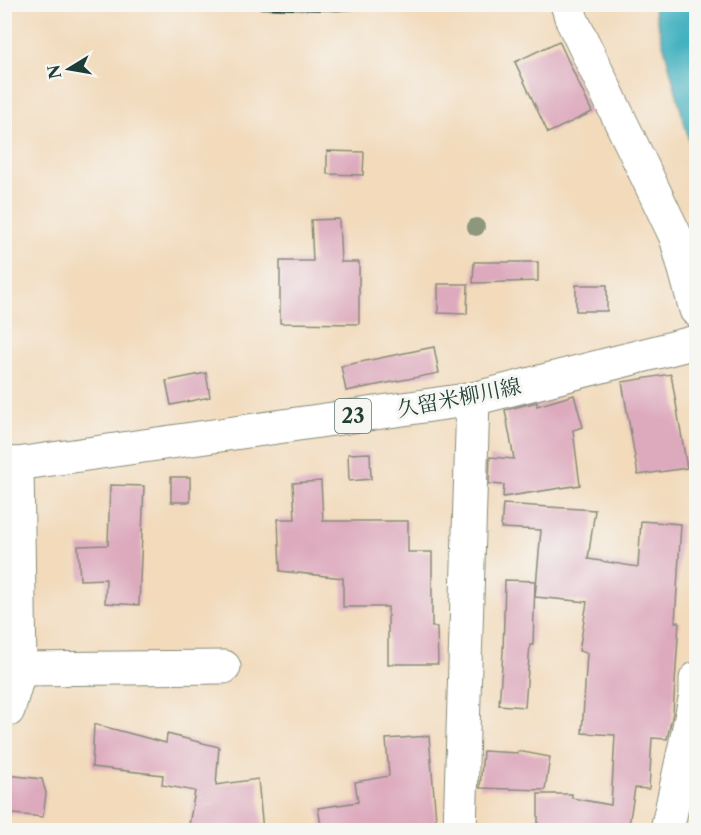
<svg xmlns="http://www.w3.org/2000/svg" width="701" height="835" viewBox="0 0 701 835" font-family="'Libre Caslon Text','Noto Serif JP',serif">
  <rect width="100%" height="100%" fill="#f6f6f2"/>
  <filter id="ink" filterUnits="userSpaceOnUse"><feTurbulence type="fractalNoise" baseFrequency=".0167" numOctaves="2"/><feDisplacementMap in="SourceGraphic" scale="12" xChannelSelector="R" yChannelSelector="G"/><feConvolveMatrix kernelMatrix="1 2 1 2 8 2 1 2 1" color-interpolation-filters="sRGB"/></filter>
  <filter id="wash" filterUnits="userSpaceOnUse"><feTurbulence type="fractalNoise" baseFrequency=".008" numOctaves="4" result="noise"/><feDisplacementMap in="SourceGraphic" scale="24" xChannelSelector="R" yChannelSelector="G"/><feGaussianBlur stdDeviation="1.35" result="paint"/><feColorMatrix in="noise" values="0 0 0 0 0 0 0 0 0 0 0 0 0 0 0 0 0 1.4 0 .05"/><feComposite in="paint" operator="in"/></filter>
  <g filter="url(#wash)">
    <rect width="100%" height="100%" fill="#f2dabb"/>
    <path fill="#43b1bf" stroke="#31777a" stroke-width="1.5" d="M 653,5 L 696,5 L 696,166 Z"/>
    <g id="blocks">
      <g fill="#ddaabd">
        <path d="M 559,41 L 592,112 L 548,133 L 515,62 Z"/>
        <path d="M 327,151 L 364,152 L 363,175 L 327,174 Z"/>
        <path d="M 339,219 L 341,262 L 359,262 L 359,324 L 280,323 L 280,261 L 313,261 L 311,220 Z"/>
        <path d="M 474,262 L 538,262 L 538,281 L 473,283 Z"/>
        <path d="M 438,284 L 468,284 L 467,314 L 438,313 Z"/>
        <rect x="576" y="285" width="31" height="26"/>
        <path d="M 434,347 L 439,373 L 346,391 L 341,366 Z"/>
        <path d="M 206,373 L 210,397 L 171,405 L 166,381 Z"/>
        <path d="M 671,374 L 687,468 L 638,475 L 622,382 Z"/>
        <path d="M 574,395 L 583,427 L 573,430 L 580,485 L 503,497 L 504,485 L 489,484 L 490,457 L 514,459 L 505,410 L 537,402 L 537,406 Z"/>
        <path d="M 370,453 L 371,479 L 349,481 L 348,454 Z"/>
        <rect x="171" y="477" width="19" height="25"/>
        <path d="M 321,481 L 323,521 L 408,521 L 408,552 L 432,552 L 432,627 L 437,627 L 438,664 L 388,664 L 388,607 L 343,607 L 343,578 L 280,571 L 278,519 L 295,519 L 293,483 Z"/>
        <path d="M 110,485 L 144,486 L 139,605 L 105,603 L 106,579 L 80,580 L 78,546 L 108,545 Z"/>
        <path d="M 503,504 L 595,510 L 588,559 L 638,567 L 641,521 L 681,524 L 675,622 L 679,622 L 673,713 L 667,739 L 652,738 L 649,789 L 635,788 L 628,831 L 538,831 L 538,794 L 572,794 L 572,798 L 611,805 L 615,735 L 582,733 L 587,653 L 579,651 L 587,602 L 535,597 L 541,530 L 501,528 Z"/>
        <path d="M 505,580 L 535,581 L 533,645 L 530,645 L 525,707 L 499,705 L 503,652 Z"/>
        <path d="M 94,724 L 166,743 L 167,734 L 219,747 L 216,785 L 258,779 L 263,831 L 188,831 L 195,791 L 162,785 L 163,775 L 92,767 Z"/>
        <path d="M 429,736 L 437,831 L 322,831 L 318,808 L 358,802 L 355,782 L 389,776 L 386,739 Z"/>
        <path d="M 483,751 L 517,753 L 518,751 L 550,757 L 545,790 L 480,788 Z"/>
        <path d="M 7,775 L 42,779 L 46,793 L 43,817 L 4,813 Z"/>
      </g>
    </g>
  </g>
  <g filter="url(#ink)">
    <use href="#blocks" fill-opacity="0" stroke="#888c78" stroke-width="1.5"/>
    <g fill="none" stroke-linecap="round" stroke-linejoin="round">
      <g stroke="#888c78" stroke-width="35">
        <g id="minor">
          <path d="M 567,4 L 572,20 L 676,237 L 696,310"/>
          <path d="M 20,669 L 224,667"/>
          <path d="M 4,711 L 8,710 L 20,669 L 17,464"/>
          <path d="M 460,830 L 473,399"/>
          <path d="M 667,830 L 696,695 L 696,679"/>
        </g>
      </g>
      <g stroke="#888c78" stroke-width="35">
        <path id="major" d="M 4,463 L 17,464 L 473,399 L 696,342"/>
      </g>
      <use href="#minor" stroke="#fff" stroke-width="33"/>
      <use href="#major" stroke="#fff" stroke-width="33"/>
      <path stroke="#1f3d34" stroke-width="4.5" d="M 163,4 L 338,9 L 412,4"/>
    </g>
    <circle fill="#8e977b" cx="476" cy="227" r="9"/>
  </g>
  <g text-anchor="middle" stroke-width="6" stroke-linejoin="round" paint-order="stroke">
    <rect fill="#f6f6f2" stroke="#60746d" stroke-width="1.5" x="335" y="399" width="36" height="34" rx="4.5"/>
    <g font-size="20" font-weight="bold" fill="#1f3d34">
      <text x="353" y="423">23</text>
    </g>
    <g font-size="21" fill="#1f3d34" stroke="#f6f6f2">
      <text transform="translate(459 398) rotate(-11)" y="7">久留米柳川線</text>
    </g>
  </g>
  <rect width="701" height="835" fill="none" stroke="#f6f6f2" stroke-width="24"/>
  <g transform="translate(69 69) rotate(259)" stroke="#f6f6f2" stroke-width="4.5" paint-order="stroke">
  <path d="M0-4.5L10 22L0 15L-10 22Z" fill="#1f3d34"/>
  <text y="-9" font-size="16" font-weight="bold" text-anchor="middle" fill="#1f3d34">N</text>
  </g>
</svg>
